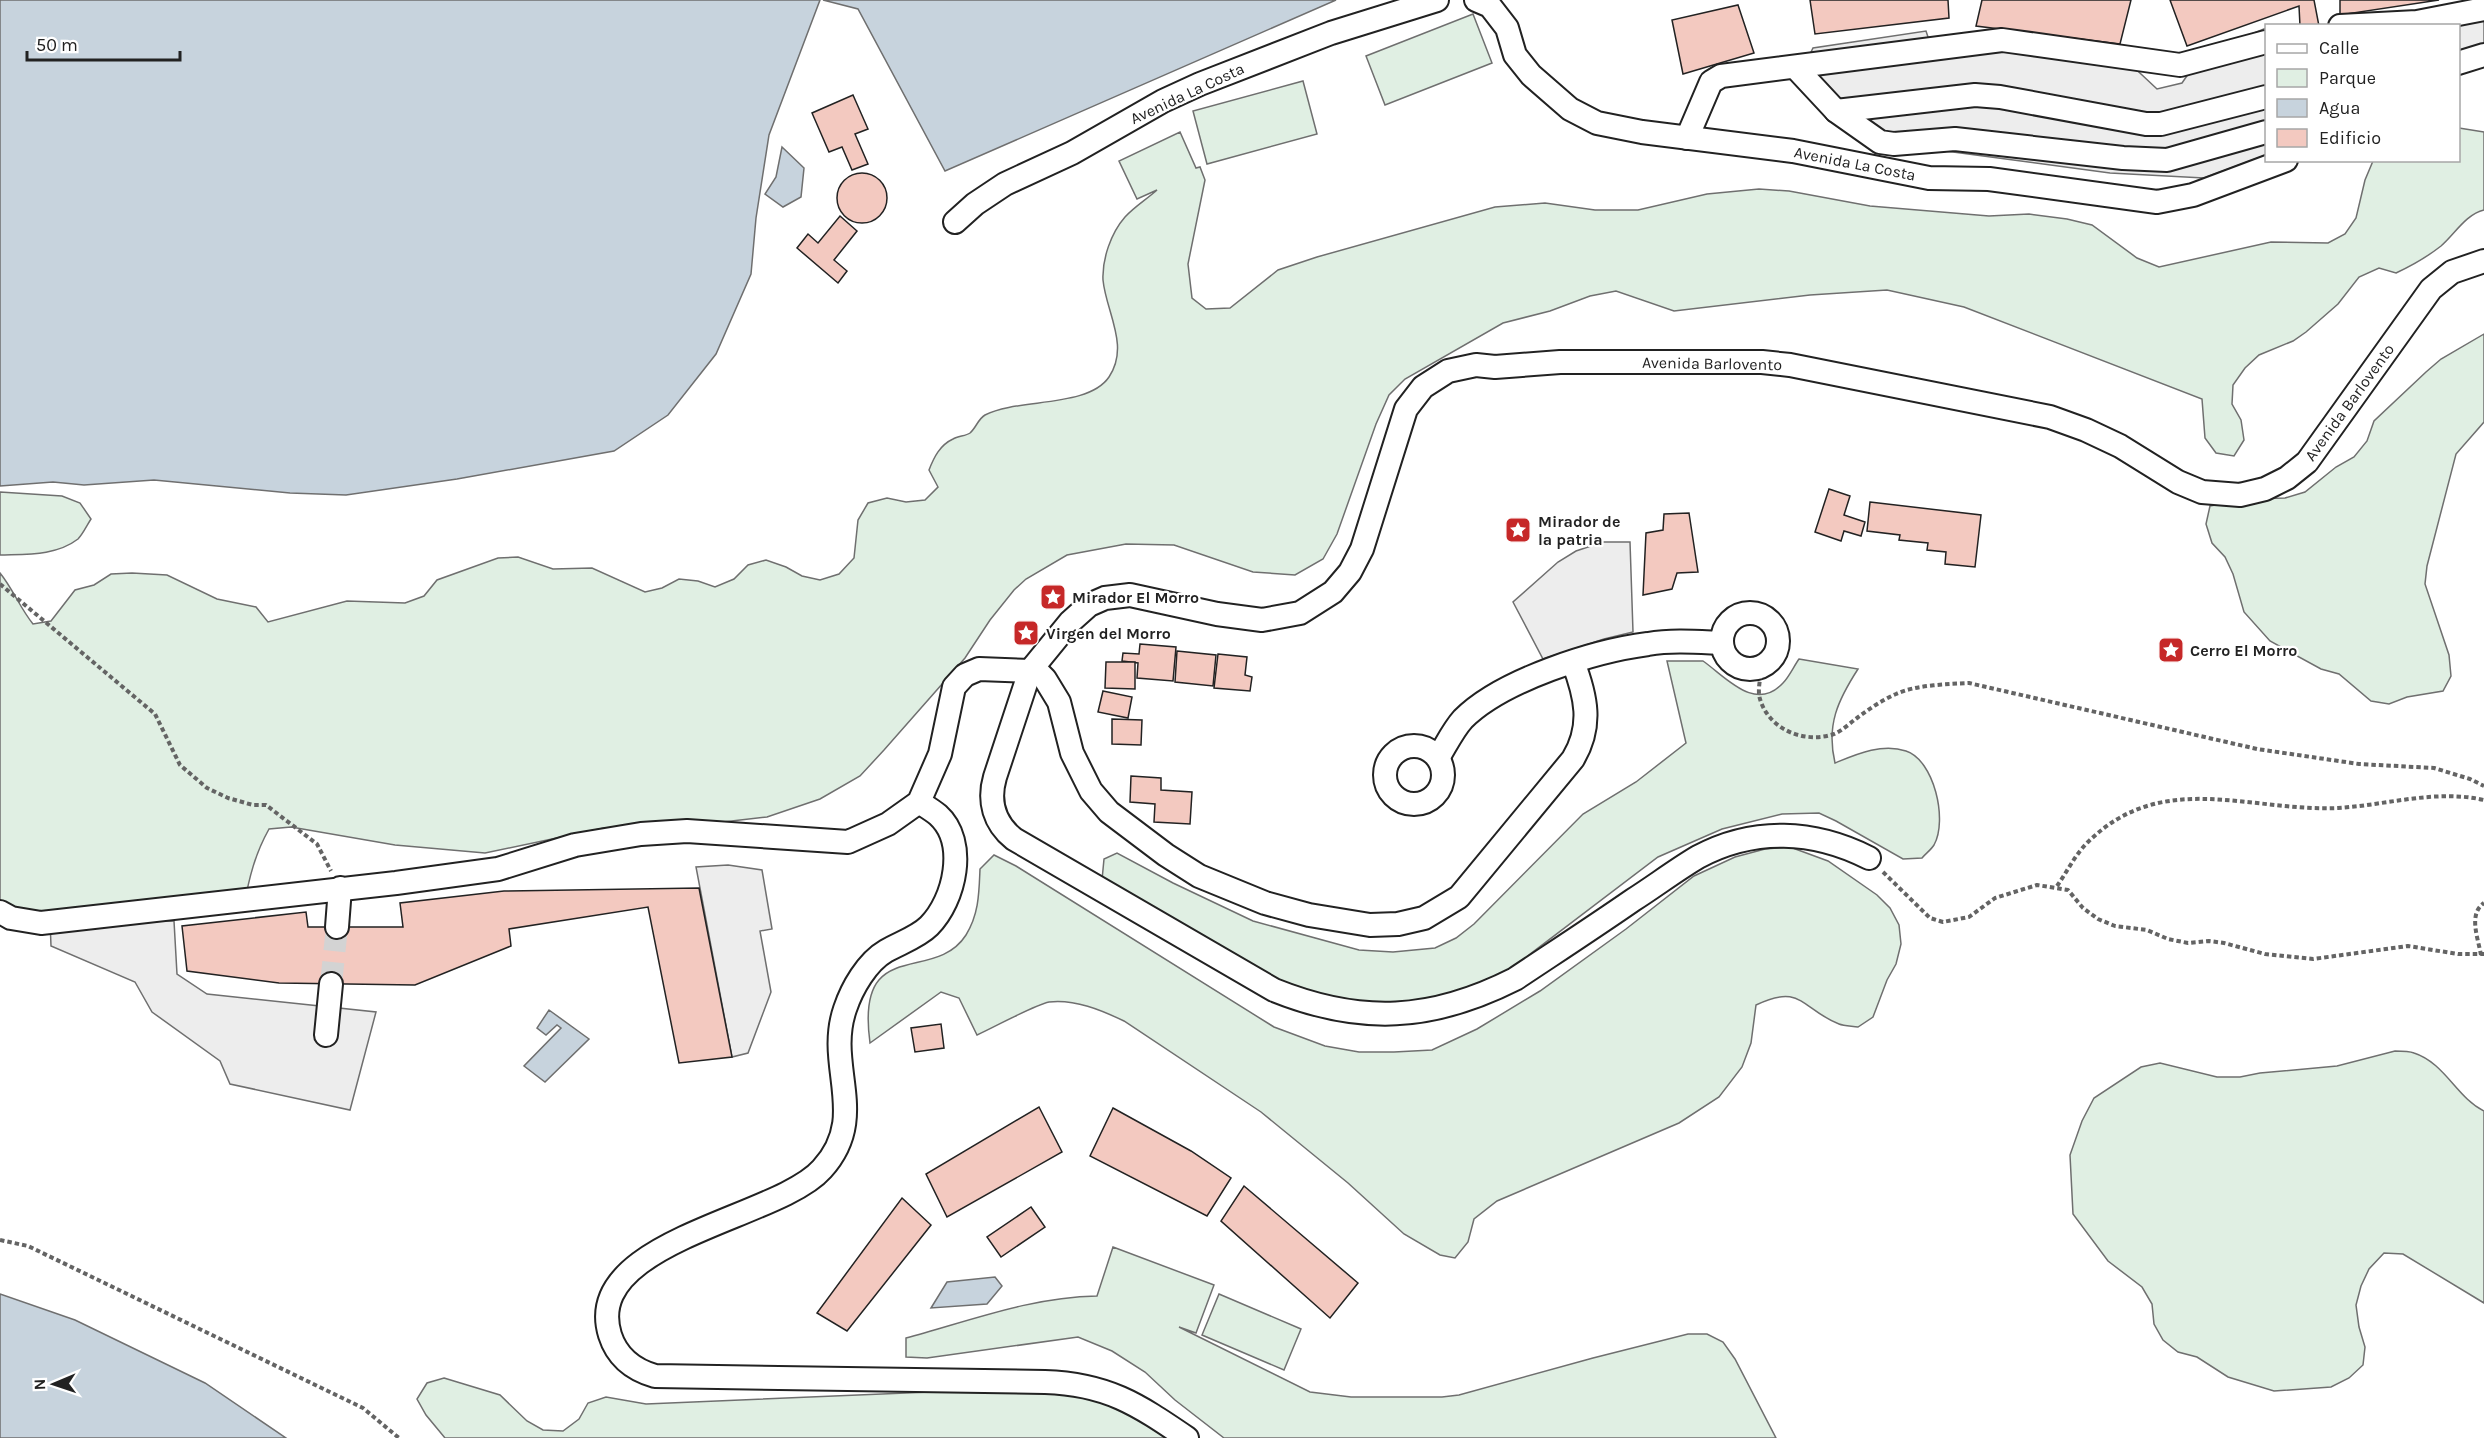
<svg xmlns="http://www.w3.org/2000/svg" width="2484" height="1438" viewBox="0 0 2484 1438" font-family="Karla,sans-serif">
  <rect width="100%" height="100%" fill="#fff"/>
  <g fill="#e0efe3" stroke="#6f6f6f" stroke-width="1.5">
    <path d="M 1473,14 L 1492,63 L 1385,105 L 1366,56 Z"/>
    <path d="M 1303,81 L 1317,134 L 1207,164 L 1193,111 Z"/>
    <path d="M 2459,128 L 2484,132 L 2484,210 C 2466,214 2454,235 2441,246 C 2427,257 2411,266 2396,273 L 2379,268 L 2359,277 L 2338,304 L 2306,332 L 2293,341 L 2259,355 L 2245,368 L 2233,385 L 2232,404 L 2241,420 L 2244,440 L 2234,456 L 2216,453 L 2205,438 L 2202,399 L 1964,307 L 1887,290 L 1810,295 L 1674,311 L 1616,291 L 1590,296 L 1550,311 L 1503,323 L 1405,379 L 1389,395 L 1376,424 L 1337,534 L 1323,559 L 1295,575 L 1253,572 L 1174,545 L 1126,544 L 1067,555 L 1026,579 L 1014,590 L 990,620 L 965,658 L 884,750 L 860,776 L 820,799 L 767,817 L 671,828 L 604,828 L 485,853 L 395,845 L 291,827 L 269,829 C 255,854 249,878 244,906 L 95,926 L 13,909 L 0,901 L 0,573 C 13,589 20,608 33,624 L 51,621 L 75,590 L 94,585 L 111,574 L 132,573 L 167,575 L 217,599 L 256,607 L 268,622 L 347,601 L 405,603 L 424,596 L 437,580 L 498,558 L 518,557 L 553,569 L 592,568 L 645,592 L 662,588 L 679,579 L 698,581 L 715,587 L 734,579 L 748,565 L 766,560 L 786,567 L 802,576 L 820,580 L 839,574 L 854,558 L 858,520 L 868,503 L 887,498 L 906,502 L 925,500 L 938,487 L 929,470 C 934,457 940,445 953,439 C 958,436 966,436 970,433 C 976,428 978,419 985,415 C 1018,398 1088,408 1109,377 C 1130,346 1106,312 1103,280 C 1102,259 1111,233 1125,217 C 1134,207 1147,199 1157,190 L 1137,199 L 1119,161 L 1180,132 L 1196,168 L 1200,167 L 1205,180 L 1188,264 L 1192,298 L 1206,309 L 1230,308 L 1278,270 L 1317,257 L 1495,207 L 1545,203 L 1595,210 L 1638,210 L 1707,194 L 1759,189 L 1789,191 L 1870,206 L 1989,216 L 2029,214 L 2067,219 L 2092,225 L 2137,258 L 2159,267 L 2271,242 L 2328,243 L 2345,234 L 2356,218 L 2365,180 L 2373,161 L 2458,160 Z"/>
    <path d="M 2484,334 L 2484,422 L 2456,454 L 2427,566 L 2425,584 L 2449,655 L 2451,676 L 2443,691 L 2407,697 L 2389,704 L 2371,701 L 2339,674 L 2321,669 L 2270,641 L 2244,612 L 2233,574 L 2225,557 L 2212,543 L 2206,524 L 2210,506 L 2247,499 L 2285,498 L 2305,492 L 2336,467 L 2354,457 L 2367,441 L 2374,421 L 2426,372 L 2441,359 Z"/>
    <path d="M 0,492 L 62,496 L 80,503 L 91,519 C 87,525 83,534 78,539 C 56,556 26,554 0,555 Z"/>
    <path d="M 1799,659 L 1858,669 C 1838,700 1826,725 1835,763 C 1857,754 1882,743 1906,751 C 1934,760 1948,820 1934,845 C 1931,850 1925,854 1922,858 L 1903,859 L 1836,821 L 1819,813 L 1782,814 L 1722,829 L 1658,857 L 1504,974 L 1397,1015 L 1308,993 L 1230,959 L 1102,880 L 1104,859 L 1117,853 L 1173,883 L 1253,921 L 1359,950 L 1393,952 L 1435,948 L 1456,938 L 1474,924 L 1583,814 L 1636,782 L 1686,743 L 1667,661 L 1703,661 C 1726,677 1755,713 1783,683 C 1789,677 1794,666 1799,659 Z"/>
    <path d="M 1790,847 L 1828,861 L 1877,895 L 1890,908 L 1899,925 L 1901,944 L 1896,964 L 1887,980 L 1873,1017 L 1858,1027 C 1852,1026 1844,1026 1839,1024 C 1801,1009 1802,983 1756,1005 L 1751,1043 L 1742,1067 L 1719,1097 L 1679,1123 L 1497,1201 L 1474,1219 L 1468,1242 L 1455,1258 L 1440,1255 L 1404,1234 L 1348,1183 L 1261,1112 L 1124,1021 C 1101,1010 1075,999 1049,1002 C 1034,1005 993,1028 977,1035 L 959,998 L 941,992 L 870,1043 C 855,934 934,985 966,935 C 979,914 979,893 980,869 L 994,855 L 1016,866 L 1274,1027 L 1325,1046 L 1359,1052 L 1394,1052 L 1432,1050 L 1477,1029 L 1540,991 L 1626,929 L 1694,876 L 1735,857 L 1765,849 Z"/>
    <path d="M 2395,1051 C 2401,1051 2409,1051 2414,1053 C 2445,1063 2457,1098 2484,1111 L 2484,1303 L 2403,1254 L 2384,1253 L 2369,1269 L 2361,1286 L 2356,1305 L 2359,1327 L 2365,1347 L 2363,1365 L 2349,1378 L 2331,1387 L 2274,1391 L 2228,1377 L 2197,1357 L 2178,1352 L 2163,1340 L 2154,1324 L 2152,1304 L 2142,1287 L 2108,1261 L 2073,1214 L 2070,1155 L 2082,1121 L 2094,1098 L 2141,1067 L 2160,1063 L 2217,1077 L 2240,1077 L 2260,1073 L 2337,1066 Z"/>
    <path d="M 1113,1247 L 1214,1285 L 1196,1333 L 1179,1327 L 1310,1392 L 1351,1397 L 1442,1397 L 1459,1395 L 1593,1358 L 1688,1334 L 1707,1334 L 1723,1342 L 1735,1359 L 1776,1438 L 1224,1438 L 1175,1400 L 1145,1372 L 1112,1351 L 1078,1337 L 927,1358 L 906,1357 L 906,1338 C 969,1321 1031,1297 1097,1296 Z"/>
    <path d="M 1219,1294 L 1301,1329 L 1284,1370 L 1202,1335 Z"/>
    <path d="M 444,1378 L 500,1395 L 527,1421 L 543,1430 L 563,1431 L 579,1419 L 588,1403 L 606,1397 L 646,1404 L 930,1392 L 1104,1390 L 1172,1438 L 445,1438 L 426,1415 L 417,1399 L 427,1383 Z"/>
  </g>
  <g fill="#ededed" stroke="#6f6f6f" stroke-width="1.5">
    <path d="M 2484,17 L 2484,47 L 2459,53 L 2458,26 L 2349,26 Z"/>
    <path d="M 2266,28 L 2266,155 L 2204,178 L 2110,173 L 1908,146 L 1843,109 L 1801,73 L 1813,48 L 1926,31 L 1930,43 L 2126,60 L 2157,89 L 2182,83 L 2202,54 Z"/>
    <path d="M 1603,542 L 1630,542 L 1633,632 L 1604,639 L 1543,659 L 1513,602 L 1558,562 L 1576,551 Z"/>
    <path d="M 728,865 L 762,870 L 772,929 L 760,931 L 771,992 L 748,1053 L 732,1057 L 696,867 Z"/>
    <path d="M 50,920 L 174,921 L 177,974 L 207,994 L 376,1012 L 350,1110 L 230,1084 L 220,1061 L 152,1012 L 135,982 L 51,946 Z"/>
  </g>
  <g fill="#c7d3dd" stroke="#6f6f6f" stroke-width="1.5">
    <path d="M 0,0 L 820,0 L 769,135 L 756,218 L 751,274 L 716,354 L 668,415 L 614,451 L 457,479 L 346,495 L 290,493 L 154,480 L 84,485 L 53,482 L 0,486 Z"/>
    <path d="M 823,0 L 1336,0 L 945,171 L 858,9 Z"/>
    <path d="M 782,147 L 804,168 L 801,197 L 783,207 L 765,194 L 776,177 Z"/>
    <path d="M 549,1010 L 589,1039 L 545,1082 L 524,1066 L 561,1028 L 557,1025 L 546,1035 L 537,1028 Z"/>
    <path d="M 995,1277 L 1002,1286 L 987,1304 L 931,1308 L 947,1282 Z"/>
    <path d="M 0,1294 L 75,1320 L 205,1383 L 286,1438 L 0,1438 Z"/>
  </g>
  <g fill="#f3c9c0" stroke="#222" stroke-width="1.5">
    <path d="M 1810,0 L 1948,0 L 1949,18 L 1815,34 Z"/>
    <path d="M 1982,0 L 2131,0 L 2120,44 L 1976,26 Z"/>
    <path d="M 2170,0 L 2314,0 L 2319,26 L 2300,26 L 2299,6 L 2187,46 Z"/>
    <path d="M 2340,0 L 2439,0 L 2340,15 Z"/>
    <path d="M 1738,5 L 1754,53 L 1683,74 L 1672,20 Z"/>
    <path d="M 853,95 L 868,129 L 855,134 L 868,164 L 852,170 L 842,147 L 829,152 L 812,113 Z"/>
    <circle cx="862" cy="198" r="25"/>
    <path d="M 840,216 L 857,231 L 834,260 L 847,271 L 838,283 L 797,248 L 808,234 L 818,243 Z"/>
    <path d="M 1829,489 L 1850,496 L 1844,515 L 1865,522 L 1861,536 L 1844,531 L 1841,541 L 1815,532 Z"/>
    <path d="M 1870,502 L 1981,515 L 1975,567 L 1945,564 L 1946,552 L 1927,550 L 1928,543 L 1899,540 L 1900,535 L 1867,531 Z"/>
    <path d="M 1689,513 L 1698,572 L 1677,573 L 1672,589 L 1643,595 L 1646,533 L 1663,530 L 1664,514 Z"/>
    <path d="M 1140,644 L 1176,647 L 1173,681 L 1137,678 L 1138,663 L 1122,661 L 1123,653 L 1139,654 Z"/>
    <path d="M 1177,651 L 1216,655 L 1213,686 L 1175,682 Z"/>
    <path d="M 1218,654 L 1247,657 L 1245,675 L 1252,677 L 1250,691 L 1214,688 Z"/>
    <path d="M 1106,662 L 1135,662 L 1135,689 L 1105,688 Z"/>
    <path d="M 1103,691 L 1132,697 L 1128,718 L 1098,712 Z"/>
    <path d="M 1112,719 L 1142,720 L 1141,745 L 1112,744 Z"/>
    <path d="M 1131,776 L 1161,778 L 1161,790 L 1192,792 L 1190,824 L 1154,822 L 1155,804 L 1130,802 Z"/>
    <path d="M 699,888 L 732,1057 L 679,1063 L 648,907 L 509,929 L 511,946 L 415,985 L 279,983 L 187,971 L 182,926 L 306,912 L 308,927 L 403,927 L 400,903 L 504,891 Z"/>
    <path d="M 941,1024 L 944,1048 L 915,1052 L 911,1028 Z"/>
    <path d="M 1039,1107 L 1062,1152 L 947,1217 L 926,1174 Z"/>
    <path d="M 1113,1108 L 1191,1151 L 1231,1178 L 1207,1216 L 1090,1156 Z"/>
    <path d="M 1244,1186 L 1358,1283 L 1330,1318 L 1221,1221 Z"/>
    <path d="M 902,1198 L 931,1225 L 847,1331 L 817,1313 Z"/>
    <path d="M 1031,1207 L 1045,1227 L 1001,1257 L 987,1237 Z"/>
  </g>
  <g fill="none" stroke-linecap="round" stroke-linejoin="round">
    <path stroke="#d3d3d3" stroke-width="22" stroke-dasharray="22 11" stroke-linecap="butt" d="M 331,984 L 337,927"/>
    <g stroke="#222" stroke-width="26">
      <g id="minor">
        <path d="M 1476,0 L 1490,6 L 1507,28 L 1515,55 L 1531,75 L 1570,109 L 1597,123 L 1642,132 L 1793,151 L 1929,178 L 1989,179 L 2157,202 L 2193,195 L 2286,160"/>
        <path d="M 2340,26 L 2417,22 L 2484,9"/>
        <path d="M 2458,63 L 2484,55"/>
        <path d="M 1795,67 L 1836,111 L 1880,142 L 1894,144 L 1955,139 L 2123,158 L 2167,160 L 2266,132"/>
        <path d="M 1836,111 L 1975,95 L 2000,97 L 2146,124 L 2161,124 L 2266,97"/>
        <path d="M 1687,138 L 1711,82 L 1721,76 L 2002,40 L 2180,65 L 2266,42"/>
        <path d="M 955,222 L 975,204 L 1005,184 L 1072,153 L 1163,101 L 1200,84 L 1331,33 L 1437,0"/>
        <circle cx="1750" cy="641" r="28"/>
        <circle cx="1414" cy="775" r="29"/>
        <path d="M 1438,758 C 1446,745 1453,730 1463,719 C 1502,680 1594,651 1648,644 C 1673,640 1697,642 1722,643"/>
        <path d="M 919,802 C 925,806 932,810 938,815 C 968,842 955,900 929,926 C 918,937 900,943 886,951 C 867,962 852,988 845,1009 C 825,1067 870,1116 822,1169 C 778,1219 581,1241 610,1335 C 617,1357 634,1370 655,1376 L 1045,1382 C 1107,1384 1137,1404 1187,1438"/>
        <path d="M 1869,858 C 1814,830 1754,827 1698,857 C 1676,870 1655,886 1633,900 C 1594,927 1554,953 1515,979 C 1432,1021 1361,1025 1274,990 L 1014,839 C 994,823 988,801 995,777 L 1030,671 L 1070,622 L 1089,605 L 1105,598 L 1130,595 L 1217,614 L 1262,620 L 1300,613 L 1333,592 L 1350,572 L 1362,549 L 1406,409 L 1423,387 L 1448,371 L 1476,365 L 1495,367 L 1560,362 L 1762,362 L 1790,365 L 2050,417 L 2086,430 L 2120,446 L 2178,482 L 2202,492 L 2240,495 L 2265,489 L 2287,478 L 2307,462 L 2431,289 L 2452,272 L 2484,261"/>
        <path d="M 0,912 L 11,918 L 41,923 L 396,883 L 498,869 L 575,845 L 641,834 L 687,831 L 848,842 L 888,824 L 919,802 L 940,754 L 954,687 L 965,675 L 979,669 L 1030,671 L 1040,674 L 1045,679 L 1059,702 L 1072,753 L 1091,791 L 1109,812 L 1166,855 L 1199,876 L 1265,903 L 1309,915 L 1370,925 L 1398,924 L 1424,918 L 1459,897 L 1573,759 C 1593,726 1586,696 1573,662"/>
        <path d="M 337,927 L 340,888"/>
        <path d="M 326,1035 L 331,984"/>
      </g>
    </g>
    <g stroke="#646464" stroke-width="4" stroke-dasharray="4.5 3" stroke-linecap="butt">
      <path d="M 0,584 L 155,714 L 180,765 L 207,788 L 228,798 L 253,805 L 266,805 L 317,844 L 331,871"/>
      <path d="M 1762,667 C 1761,676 1757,690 1760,699 C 1769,730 1805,744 1834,734 C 1842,731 1850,723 1857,718 C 1869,709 1882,700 1896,694 C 1915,685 1948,684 1969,683 L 2257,749 L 2359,764 L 2434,768 L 2470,779 L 2484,786"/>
      <path d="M 1883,872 L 1930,918 L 1943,922 L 1969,917 L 1995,898 L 2037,885 L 2068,890 L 2083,908 L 2098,919 L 2115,926 L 2147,930 L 2168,939 L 2188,943 L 2209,941 L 2224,943 L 2265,954 L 2313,959 L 2408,946 L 2458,954 L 2484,954"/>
      <path d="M 2057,886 C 2067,872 2076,853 2089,841 C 2163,769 2250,812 2338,808 C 2387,805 2436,789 2484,800"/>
      <path d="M 2481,955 C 2478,938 2468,914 2484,903"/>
      <path d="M 0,1240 L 28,1246 L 363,1408 L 399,1438"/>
    </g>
    <use href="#minor" stroke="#fff" stroke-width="22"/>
  </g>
  <defs>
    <g id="sight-square" transform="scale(1.35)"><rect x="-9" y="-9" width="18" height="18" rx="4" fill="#c62828" stroke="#fff"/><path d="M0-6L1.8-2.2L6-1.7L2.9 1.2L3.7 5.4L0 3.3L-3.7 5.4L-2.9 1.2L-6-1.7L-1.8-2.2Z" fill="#fff"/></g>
  </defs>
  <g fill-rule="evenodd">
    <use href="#sight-square" x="1518" y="530"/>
    <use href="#sight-square" x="1053" y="597"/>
    <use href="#sight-square" x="1026" y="633"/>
    <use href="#sight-square" x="2171" y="650"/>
  </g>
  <g text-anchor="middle" stroke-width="4.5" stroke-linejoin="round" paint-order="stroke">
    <g font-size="16" fill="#222" stroke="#fff">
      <text transform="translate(1187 93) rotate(-25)" y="6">Avenida La Costa</text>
      <text transform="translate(1855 163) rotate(11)" y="6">Avenida La Costa</text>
      <text transform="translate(1712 363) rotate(1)" y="6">Avenida Barlovento</text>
      <text transform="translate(2349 402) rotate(-54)" y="6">Avenida Barlovento</text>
    </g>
    <g font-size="16" font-weight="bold" fill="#222" stroke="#fff" text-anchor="start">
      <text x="1538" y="527">Mirador de<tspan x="1538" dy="18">la patria</tspan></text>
      <text x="1072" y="603">Mirador El Morro</text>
      <text x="1046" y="639">Virgen del Morro</text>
      <text x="2190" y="656">Cerro El Morro</text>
    </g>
  </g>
  <rect x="2265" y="24" width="195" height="138" fill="#ffffff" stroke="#a7a7a7" stroke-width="1.5"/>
  <rect x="2277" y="44" width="30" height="9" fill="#ffffff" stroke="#a7a7a7" stroke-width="1.5"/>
  <text x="2319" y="54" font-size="18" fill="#222222">Calle</text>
  <rect x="2277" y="69" width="30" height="18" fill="#e0efe3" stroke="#a7a7a7" stroke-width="1.5"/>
  <text x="2319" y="84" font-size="18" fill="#222222">Parque</text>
  <rect x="2277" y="99" width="30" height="18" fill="#c7d3dd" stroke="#a7a7a7" stroke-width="1.5"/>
  <text x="2319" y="114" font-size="18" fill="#222222">Agua</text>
  <rect x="2277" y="129" width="30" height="18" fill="#f3c9c0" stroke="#a7a7a7" stroke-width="1.5"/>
  <text x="2319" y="144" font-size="18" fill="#222222">Edificio</text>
  <g transform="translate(54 1384) rotate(268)" stroke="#ffffff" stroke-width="4.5" paint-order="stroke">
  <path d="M0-4.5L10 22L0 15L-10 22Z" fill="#222222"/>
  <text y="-9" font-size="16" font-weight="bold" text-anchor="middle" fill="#222222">N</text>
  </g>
  <path d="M27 51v9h153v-9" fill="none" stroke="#222222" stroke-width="3"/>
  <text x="36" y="51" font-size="18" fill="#222222" stroke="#ffffff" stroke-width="4.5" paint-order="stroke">50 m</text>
</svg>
